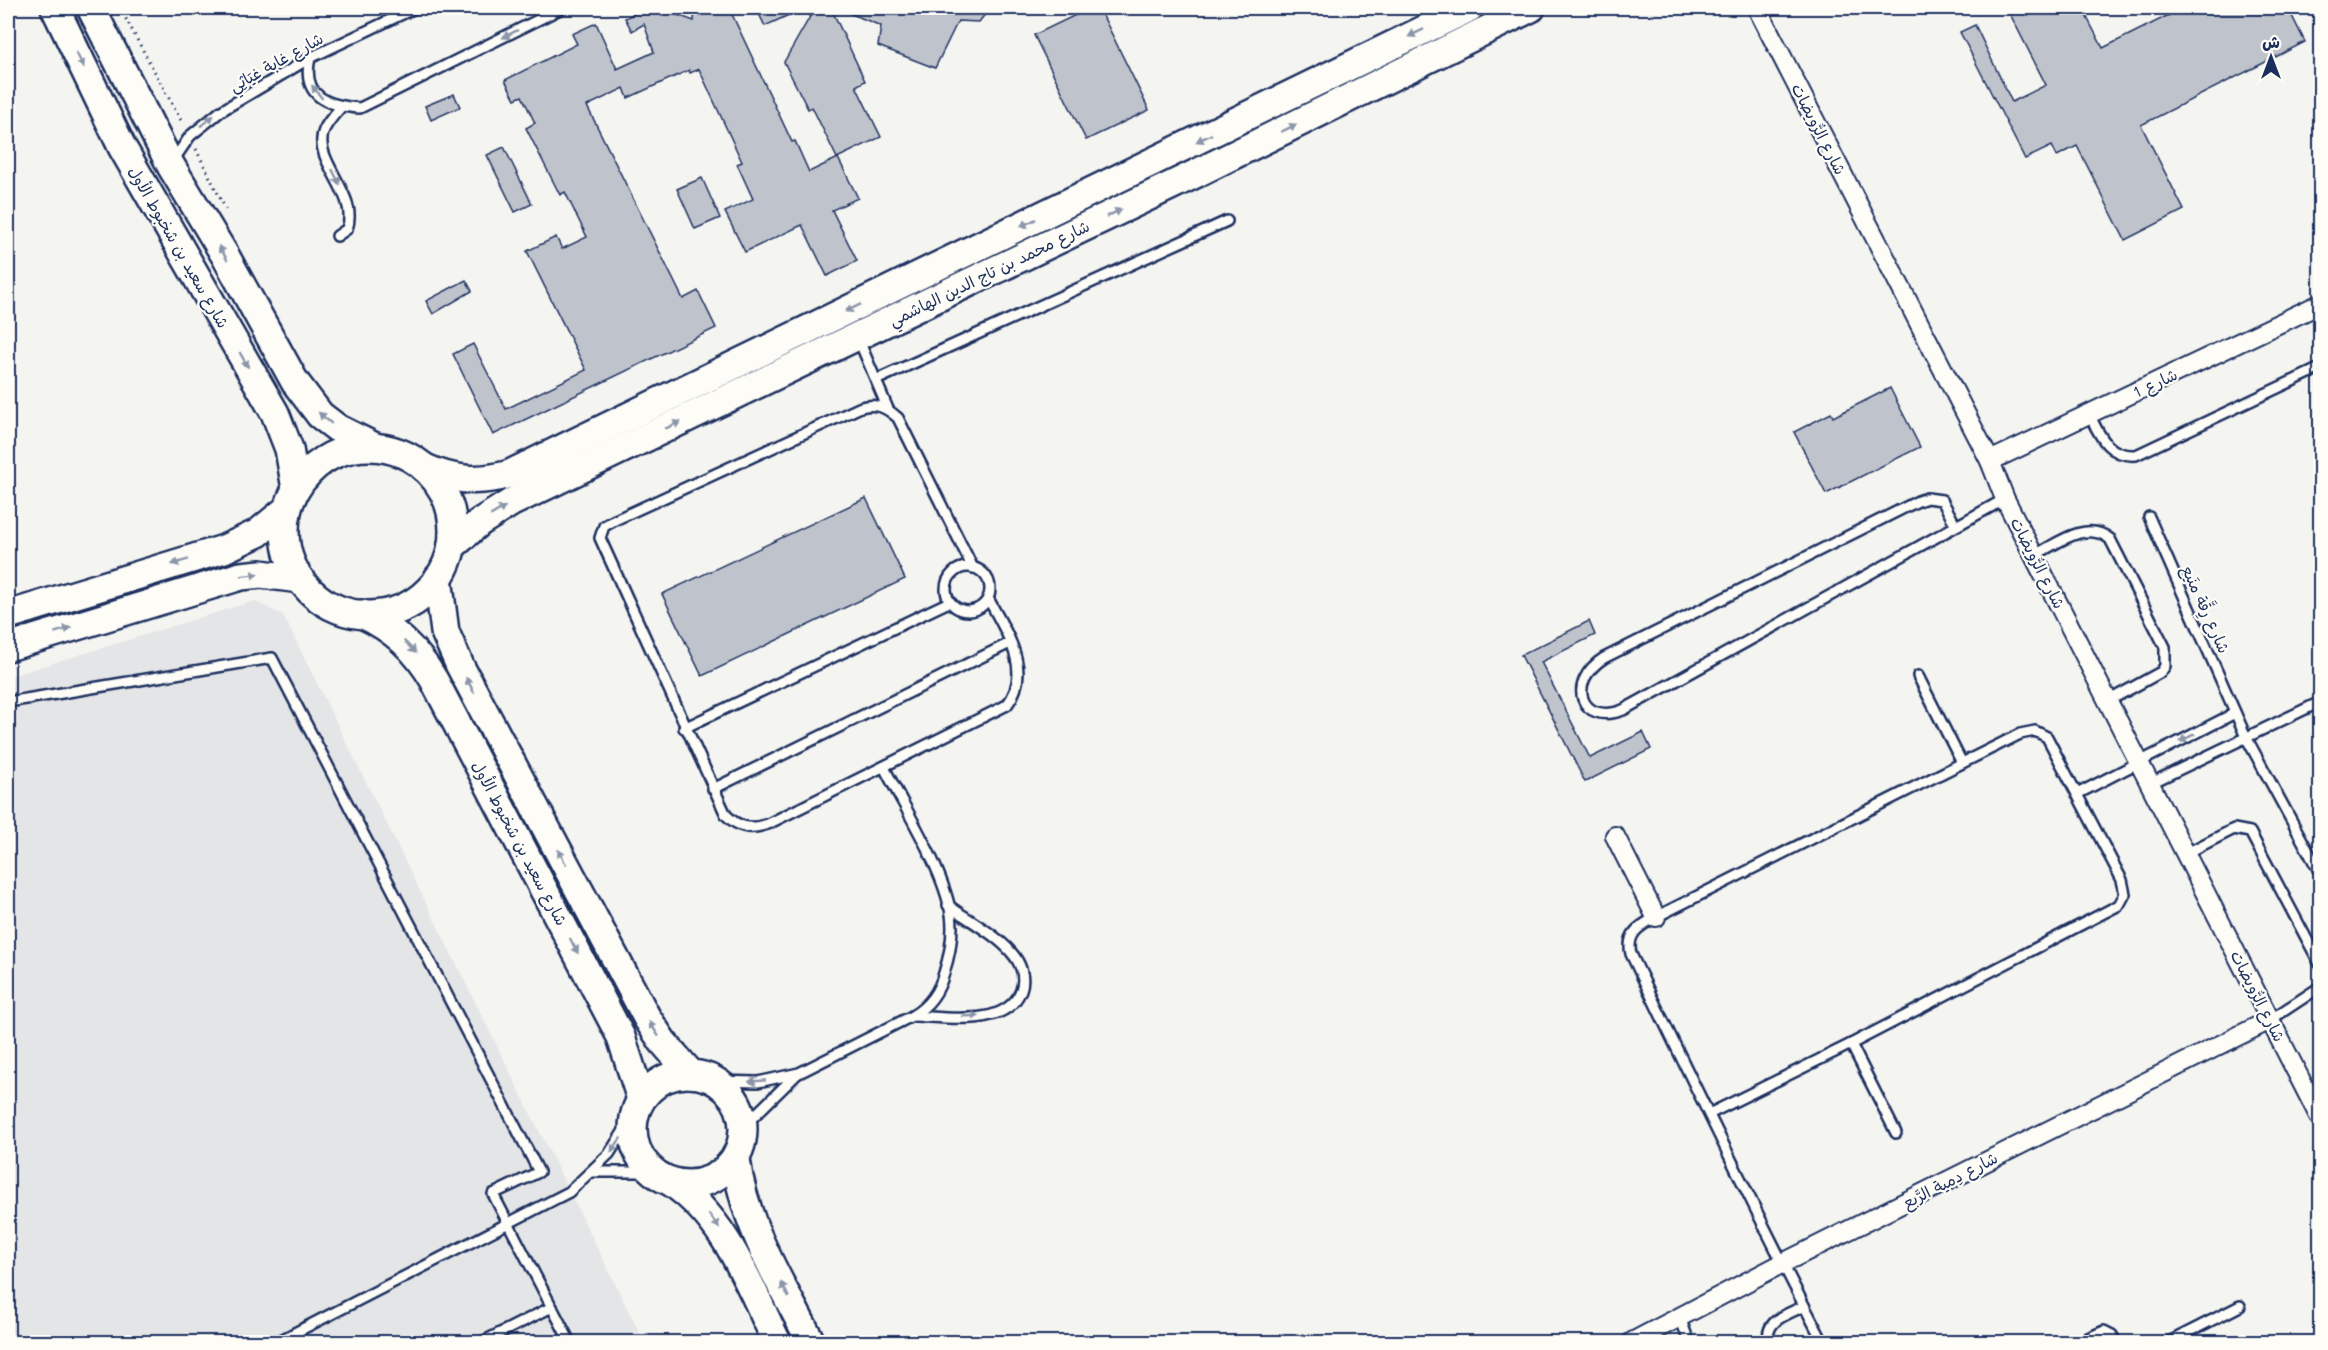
<svg xmlns="http://www.w3.org/2000/svg" width="2328" height="1350" viewBox="0 0 2328 1350" font-family="Mali,'Playpen Sans Arabic',sans-serif">
  <rect width="100%" height="100%" fill="#f4f4f1"/>
  <filter id="ink" filterUnits="userSpaceOnUse"><feTurbulence type="fractalNoise" baseFrequency=".0167" numOctaves="2"/><feDisplacementMap in="SourceGraphic" scale="12" xChannelSelector="R" yChannelSelector="G"/><feConvolveMatrix kernelMatrix="1 2 1 2 8 2 1 2 1" color-interpolation-filters="sRGB"/></filter>
  <g filter="url(#ink)">
    <path fill="#e4e5e6" d="M 254,601 L 283,615 L 644,1342 L 8,1342 L 8,677 Z"/>
    <g fill="#bfc3cc" stroke="#1b2f5e" stroke-width="1.5">
      <path d="M 646,8 L 664,8 L 666,11 L 694,21 L 695,8 L 729,8 L 792,142 L 795,141 L 809,172 L 838,158 L 858,198 L 832,210 L 857,261 L 827,276 L 802,225 L 745,252 L 725,212 L 753,199 L 737,164 L 742,162 L 699,69 L 690,73 L 689,70 L 628,98 L 624,88 L 587,106 L 683,299 L 698,291 L 716,328 L 493,435 L 453,354 L 473,344 L 506,409 L 586,370 L 527,251 L 556,237 L 562,249 L 587,237 L 565,192 L 560,195 L 526,128 L 535,123 L 522,96 L 515,99 L 505,80 L 577,44 L 572,34 L 596,23 L 617,69 L 654,52 L 644,24 L 632,31 L 625,18 Z"/>
      <path d="M 756,8 L 804,8 L 765,26 Z"/>
      <path d="M 815,8 L 831,8 L 865,81 L 856,86 L 881,137 L 837,158 L 812,107 L 808,109 L 784,62 Z"/>
      <path d="M 837,8 L 990,8 L 979,22 L 958,21 L 935,68 L 878,46 L 881,26 Z"/>
      <path d="M 1090,8 L 1099,8 L 1149,110 L 1086,140 L 1034,35 Z"/>
      <path d="M 2007,8 L 2082,8 L 2103,48 L 2183,8 L 2288,8 L 2305,42 L 2141,125 L 2184,210 L 2125,240 L 2077,146 L 2057,156 L 2052,146 L 2025,159 L 1978,67 L 1960,32 L 1975,25 L 2012,102 L 2046,85 Z"/>
      <path d="M 454,94 L 460,107 L 431,120 L 425,106 Z"/>
      <path d="M 504,147 L 532,204 L 515,212 L 487,155 Z"/>
      <path d="M 702,178 L 720,218 L 695,229 L 677,189 Z"/>
      <path d="M 466,280 L 472,291 L 433,314 L 426,301 Z"/>
      <path d="M 1890,388 L 1920,447 L 1826,494 L 1794,432 L 1831,413 L 1833,417 Z"/>
      <path d="M 866,498 L 905,579 L 702,676 L 662,594 Z"/>
      <path d="M 1589,621 L 1595,635 L 1541,662 L 1590,758 L 1643,732 L 1651,749 L 1585,782 L 1521,655 Z"/>
    </g>
    <g fill="none" stroke-linecap="round" stroke-linejoin="round">
      <g stroke="#1b2f5e" stroke-width="14">
        <g id="lane">
          <path d="M 310,58 C 301,97 328,106 360,108 L 562,8"/>
          <path d="M 173,161 L 190,136 L 221,111 L 310,58 L 415,8"/>
          <path d="M 337,236 L 347,229 C 360,194 311,160 324,130 C 328,121 335,114 341,107"/>
          <path d="M 858,338 L 888,409"/>
          <path d="M 876,380 L 1227,221"/>
          <path d="M 2089,414 C 2100,436 2108,457 2136,455 L 2320,368"/>
          <path d="M 2149,517 L 2246,737 L 2320,873"/>
          <path d="M 1956,526 L 1942,500 L 1927,498 L 1918,501 L 1604,658 C 1565,683 1581,726 1623,710 L 2005,499"/>
          <path d="M 2035,555 C 2058,543 2086,520 2110,539 L 2165,647 L 2165,666 L 2161,672 L 2108,701"/>
          <circle cx="968" cy="589" r="22"/>
          <path d="M 973,568 L 898,418 C 886,407 877,403 861,407 L 615,520 L 604,526 L 600,538 L 726,815 C 739,828 751,830 768,824 L 1007,705 C 1034,670 1005,631 988,598"/>
          <path d="M 1918,676 L 1962,763"/>
          <path d="M 8,702 L 272,658 L 539,1172 L 493,1194 L 570,1342"/>
          <path d="M 684,728 L 949,602"/>
          <path d="M 2149,784 L 2320,702"/>
          <path d="M 713,789 L 1010,643"/>
          <path d="M 2079,793 L 2235,713"/>
          <path d="M 2185,854 L 2234,829 L 2250,832 L 2320,964"/>
          <path d="M 912,1016 C 945,1017 1007,1029 1021,990 C 1026,976 1020,962 1011,952 C 994,933 968,920 948,905"/>
          <path d="M 2270,1020 L 2320,987"/>
          <path d="M 1851,1044 L 1896,1133"/>
          <path d="M 715,1081 L 758,1082 L 799,1073 L 912,1016 C 929,1006 939,992 944,973 C 950,954 954,934 951,914 C 943,868 905,809 884,767"/>
          <path d="M 1709,1114 L 1851,1044 L 2119,905 L 2125,894 L 2122,880 L 2047,737 L 2035,731 L 2020,734 L 1656,917 C 1640,926 1626,933 1631,954 C 1694,1084 1756,1214 1823,1342"/>
          <path d="M 743,1127 L 797,1074"/>
          <path d="M 593,1172 L 653,1172"/>
          <path d="M 1680,1317 L 1689,1342"/>
          <path d="M 277,1342 L 569,1192 L 609,1154 L 634,1115"/>
          <path d="M 482,1342 L 552,1307"/>
          <path d="M 1769,1342 C 1764,1320 1787,1315 1804,1306"/>
          <path d="M 2079,1342 L 2104,1331 L 2112,1335 L 2116,1342"/>
          <path d="M 2169,1342 L 2240,1306"/>
        </g>
      </g>
      <g stroke="#1b2f5e" stroke-width="22">
        <g id="street">
          <path d="M 1757,8 L 1990,461 L 2005,499 L 2320,1118"/>
          <path d="M 1990,461 L 2320,304"/>
          <path d="M 1615,836 L 1656,917"/>
          <path d="M 1632,1342 L 1781,1264 L 2270,1020"/>
        </g>
      </g>
      <g stroke="#1b2f5e" stroke-width="32">
        <g id="secondary">
          <path d="M 55,8 L 122,147 L 275,413 L 289,449 L 296,489"/>
          <path d="M 91,8 L 171,166 L 226,257 L 295,382 L 320,415 L 337,428 L 375,447"/>
          <circle cx="369" cy="531" r="84"/>
          <path d="M 423,467 C 453,481 479,483 510,474 L 1469,8"/>
          <path d="M 452,546 L 480,522 L 512,502 L 1195,174 L 1531,8"/>
          <path d="M 438,578 L 445,632 L 460,666 L 647,1018 L 663,1042 L 691,1074"/>
          <path d="M 362,614 C 394,629 416,649 434,680 L 621,1037 L 641,1099"/>
          <path d="M 8,615 L 224,549 L 258,533 L 287,509"/>
          <path d="M 8,647 L 241,576 L 261,574 L 300,579"/>
          <circle cx="688" cy="1129" r="55"/>
          <path d="M 736,1159 C 744,1225 781,1283 811,1342"/>
          <path d="M 671,1182 C 727,1220 748,1283 777,1342"/>
        </g>
      </g>
      <g stroke="#1b2f5e" stroke-width="3" stroke-dasharray="1.5 4.5" stroke-linecap="butt">
        <path d="M 120,8 L 183,124"/>
        <path d="M 196,149 L 226,210"/>
      </g>
      <use href="#lane" stroke="#fdfcf7" stroke-width="9"/>
      <use href="#street" stroke="#fdfcf7" stroke-width="18"/>
      <use href="#secondary" stroke="#fdfcf7" stroke-width="27"/>
    </g>
    <defs><path id="oneway-solid" d="M-6-.8H1V-3.2L6.5 0L1 3.2V.8H-6Z" transform="scale(1.5)"/></defs>
    <g fill="#8c96aa">
      <use href="#oneway-solid" transform="translate(1416 33) rotate(154)"/>
      <use href="#oneway-solid" transform="translate(510 34) rotate(153)"/>
      <use href="#oneway-solid" transform="translate(80 60) rotate(64)"/>
      <use href="#oneway-solid" transform="translate(317 92) rotate(-128)"/>
      <use href="#oneway-solid" transform="translate(207 121) rotate(-38)"/>
      <use href="#oneway-solid" transform="translate(1289 128) rotate(-26)"/>
      <use href="#oneway-solid" transform="translate(1204 138) rotate(154)"/>
      <use href="#oneway-solid" transform="translate(336 177) rotate(64)"/>
      <use href="#oneway-solid" transform="translate(1114 213) rotate(-26)"/>
      <use href="#oneway-solid" transform="translate(1028 223) rotate(154)"/>
      <use href="#oneway-solid" transform="translate(223 253) rotate(-121)"/>
      <use href="#oneway-solid" transform="translate(853 308) rotate(154)"/>
      <use href="#oneway-solid" transform="translate(244 360) rotate(60)"/>
      <use href="#oneway-solid" transform="translate(325 418) rotate(-139)"/>
      <use href="#oneway-solid" transform="translate(673 425) rotate(-26)"/>
      <use href="#oneway-solid" transform="translate(498 511) rotate(-31)"/>
      <use href="#oneway-solid" transform="translate(180 562) rotate(163)"/>
      <use href="#oneway-solid" transform="translate(250 575) rotate(-7)"/>
      <use href="#oneway-solid" transform="translate(63 630) rotate(-17)"/>
      <use href="#oneway-solid" transform="translate(410 647) rotate(46)"/>
      <use href="#oneway-solid" transform="translate(470 685) rotate(-118)"/>
      <use href="#oneway-solid" transform="translate(2187 738) rotate(153)"/>
      <use href="#oneway-solid" transform="translate(562 857) rotate(-118)"/>
      <use href="#oneway-solid" transform="translate(574 946) rotate(62)"/>
      <use href="#oneway-solid" transform="translate(971 1016) rotate(-2)"/>
      <use href="#oneway-solid" transform="translate(654 1029) rotate(-123)"/>
      <use href="#oneway-solid" transform="translate(757 1081) rotate(175)"/>
      <use href="#oneway-solid" transform="translate(616 1145) rotate(125)"/>
      <use href="#oneway-solid" transform="translate(714 1221) rotate(53)"/>
      <use href="#oneway-solid" transform="translate(785 1290) rotate(-117)"/>
    </g>
  </g>
  <g text-anchor="middle" stroke-width="4.5" stroke-linejoin="round" paint-order="stroke">
    <g font-size="16" fill="#1b2f5e" stroke="#fdfcf7">
      <text transform="translate(276 62) rotate(-29)" y="6">شارع غابة غيَاثِي</text>
      <text transform="translate(1819 129) rotate(63)" y="6">شارع الرُّويضات</text>
      <text transform="translate(179 247) rotate(60)" y="6">شارع سعيد بن شخبوط الأول</text>
      <text transform="translate(989 273) rotate(-26)" y="6">شارع محمد بن تاج الدين الهاشمي</text>
      <text transform="translate(2155 383) rotate(-25)" y="6">شارع 1</text>
      <text transform="translate(2038 563) rotate(63)" y="6">شارع الرُّويضات</text>
      <text transform="translate(2206 609) rotate(66)" y="6">شارع رِقَّة منَيع</text>
      <text transform="translate(520 843) rotate(62)" y="6">شارع سعيد بن شخبوط الأول</text>
      <text transform="translate(2258 996) rotate(63)" y="6">شارع الرُّويضات</text>
      <text transform="translate(1950 1180) rotate(-27)" y="6">شارع دِمية الرَّبع</text>
    </g>
  </g>
  <rect width="2328" height="1350" fill="none" stroke="#fdfcf7" stroke-width="30"/>
  <rect x="15" y="15" width="2298" height="1320" fill="none" stroke="#1b2f5e" stroke-width="2" filter="url(#ink)"/>
  <g transform="translate(2271 57)" stroke="#fdfcf7" stroke-width="4.5" paint-order="stroke">
  <path d="M0-4.5L10 22L0 15L-10 22Z" fill="#1b2f5e"/>
  <text y="-9" font-size="16" font-weight="bold" text-anchor="middle" fill="#1b2f5e">ش</text>
  </g>
</svg>
